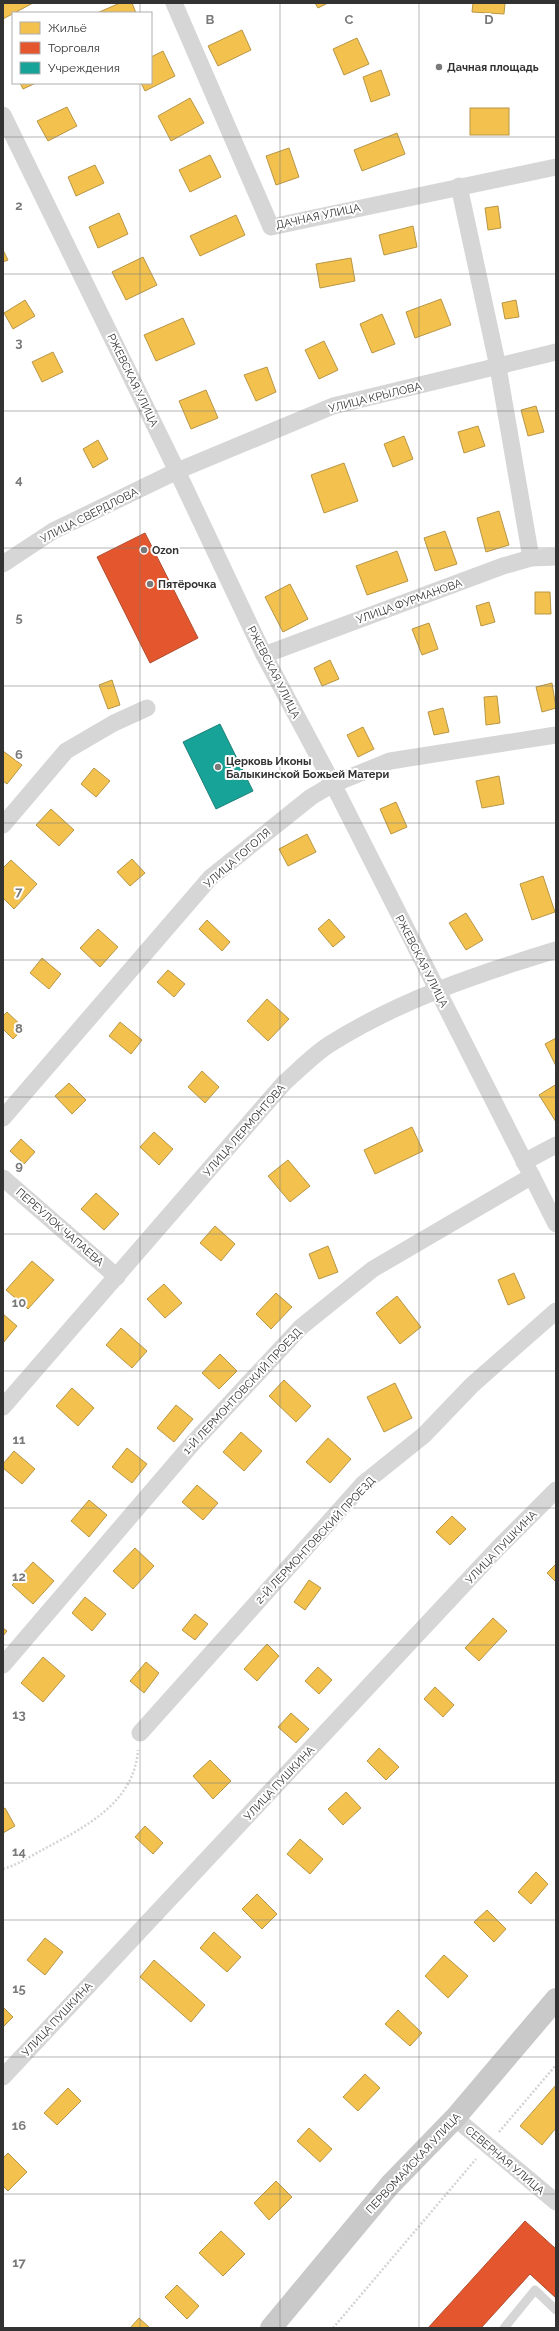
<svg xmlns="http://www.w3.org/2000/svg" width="559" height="2331" viewBox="0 0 559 2331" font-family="Raleway,sans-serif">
  <rect width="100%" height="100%" fill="#fff"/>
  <g fill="#f2c14e" stroke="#b89646">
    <path d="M 3,3 L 33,3 L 3,19 Z"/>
    <path d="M 120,3 L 132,3 L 136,13 L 97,13 Z"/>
    <path d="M 315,3 L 328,3 L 318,8 Z"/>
    <path d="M 473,3 L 505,3 L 504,14 L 472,12 Z"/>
    <path d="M 242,30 L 251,50 L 218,66 L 208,46 Z"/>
    <path d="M 357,38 L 369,64 L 344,75 L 333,49 Z"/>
    <path d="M 163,51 L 175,76 L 145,91 L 141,83 L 151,83 L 151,57 Z"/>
    <path d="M 381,70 L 390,95 L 371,102 L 363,77 Z"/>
    <path d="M 20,83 L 36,83 L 23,89 Z"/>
    <path d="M 190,98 L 204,123 L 171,141 L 158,116 Z"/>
    <path d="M 67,107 L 77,126 L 48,141 L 37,121 Z"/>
    <rect x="470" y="108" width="39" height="27"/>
    <path d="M 397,133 L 405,154 L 362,171 L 354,150 Z"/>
    <path d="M 289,148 L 299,177 L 276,185 L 266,156 Z"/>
    <path d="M 210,155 L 221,177 L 190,192 L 179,170 Z"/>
    <path d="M 95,165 L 104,183 L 76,196 L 68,177 Z"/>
    <path d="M 498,206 L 501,228 L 488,230 L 485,208 Z"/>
    <path d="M 119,213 L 128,234 L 98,248 L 89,227 Z"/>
    <path d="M 236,215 L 245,235 L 200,256 L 190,236 Z"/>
    <path d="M 413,226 L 417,247 L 384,255 L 379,235 Z"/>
    <path d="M 3,250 L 8,260 L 3,262 Z"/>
    <path d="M 143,257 L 157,285 L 126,300 L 112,272 Z"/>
    <path d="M 351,258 L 355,281 L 320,288 L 316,264 Z"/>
    <path d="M 441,299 L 451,325 L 415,338 L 406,312 Z"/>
    <path d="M 25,300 L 35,316 L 13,329 L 4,313 Z"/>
    <path d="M 516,300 L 519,317 L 505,319 L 502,303 Z"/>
    <path d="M 382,314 L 395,344 L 372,353 L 360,324 Z"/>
    <path d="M 183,318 L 195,344 L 156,361 L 144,335 Z"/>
    <path d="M 324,341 L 338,370 L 319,379 L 305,350 Z"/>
    <path d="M 53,352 L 63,372 L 42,382 L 32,362 Z"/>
    <path d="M 267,367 L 276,392 L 256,401 L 244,375 Z"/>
    <path d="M 206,390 L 218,418 L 191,429 L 179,401 Z"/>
    <path d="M 536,406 L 544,432 L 528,436 L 521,410 Z"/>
    <path d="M 478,426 L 485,446 L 464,453 L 458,432 Z"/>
    <path d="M 404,436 L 413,459 L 393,467 L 384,444 Z"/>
    <path d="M 98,440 L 108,459 L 93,468 L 83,449 Z"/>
    <path d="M 344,463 L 358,501 L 324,513 L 311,475 Z"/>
    <path d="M 499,511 L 509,545 L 486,552 L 477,518 Z"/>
    <path d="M 445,531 L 457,564 L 435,571 L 424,538 Z"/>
    <path d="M 397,551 L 408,581 L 367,595 L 356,566 Z"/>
    <path d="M 290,584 L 308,619 L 283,632 L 265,597 Z"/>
    <path d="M 535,592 L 550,592 L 551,614 L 535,614 Z"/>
    <path d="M 489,602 L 495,622 L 481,626 L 476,606 Z"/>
    <path d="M 429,623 L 438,649 L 422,655 L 412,629 Z"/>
    <path d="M 330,660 L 339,679 L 322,686 L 314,668 Z"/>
    <path d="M 112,680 L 120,705 L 108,709 L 99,685 Z"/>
    <path d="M 552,683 L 556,708 L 542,712 L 536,687 Z"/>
    <path d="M 497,696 L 500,723 L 486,725 L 484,697 Z"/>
    <path d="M 443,708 L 449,732 L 434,735 L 428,712 Z"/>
    <path d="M 363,727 L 374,749 L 358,757 L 347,735 Z"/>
    <path d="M 3,751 L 22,765 L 7,784 L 3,781 Z"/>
    <path d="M 94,768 L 110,781 L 96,797 L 81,784 Z"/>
    <path d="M 499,776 L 504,804 L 482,808 L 476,781 Z"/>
    <path d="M 396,802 L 407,827 L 391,834 L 380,809 Z"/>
    <path d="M 51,809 L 74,830 L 59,846 L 36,825 Z"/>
    <path d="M 307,834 L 316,852 L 288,866 L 279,849 Z"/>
    <path d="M 132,859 L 145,873 L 130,886 L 117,872 Z"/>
    <path d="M 11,860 L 37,884 L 14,909 L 3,898 L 3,868 Z"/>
    <path d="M 543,876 L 555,912 L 532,920 L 520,884 Z"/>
    <path d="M 466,913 L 483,940 L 466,950 L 449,923 Z"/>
    <path d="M 329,919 L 345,937 L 333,947 L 318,929 Z"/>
    <path d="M 207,920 L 230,942 L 222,951 L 199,929 Z"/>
    <path d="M 98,929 L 118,947 L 100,967 L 80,948 Z"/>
    <path d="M 42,958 L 61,974 L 49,989 L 30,973 Z"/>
    <path d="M 168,970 L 185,984 L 174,997 L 157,982 Z"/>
    <path d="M 267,999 L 289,1019 L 268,1041 L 247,1021 Z"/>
    <path d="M 7,1012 L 24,1028 L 13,1039 L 3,1029 L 3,1016 Z"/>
    <path d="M 120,1022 L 142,1040 L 131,1054 L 109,1036 Z"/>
    <path d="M 556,1038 L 556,1066 L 545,1044 Z"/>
    <path d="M 202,1071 L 219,1087 L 205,1103 L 188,1087 Z"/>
    <path d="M 69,1083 L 86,1100 L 72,1114 L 55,1096 Z"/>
    <path d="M 555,1085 L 556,1087 L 556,1122 L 539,1095 Z"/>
    <path d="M 412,1127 L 423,1151 L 375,1174 L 364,1150 Z"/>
    <path d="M 154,1132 L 173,1149 L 159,1165 L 140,1147 Z"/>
    <path d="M 21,1139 L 35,1152 L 24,1164 L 10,1151 Z"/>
    <path d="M 288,1160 L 310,1186 L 290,1202 L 268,1176 Z"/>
    <path d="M 96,1193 L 119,1214 L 104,1230 L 81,1209 Z"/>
    <path d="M 215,1226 L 235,1244 L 221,1261 L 200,1243 Z"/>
    <path d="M 328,1246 L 338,1272 L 319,1279 L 309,1254 Z"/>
    <path d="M 32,1261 L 54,1280 L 28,1309 L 6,1290 Z"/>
    <path d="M 514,1273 L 525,1298 L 508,1305 L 498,1280 Z"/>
    <path d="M 164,1284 L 182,1303 L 165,1318 L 147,1299 Z"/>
    <path d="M 276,1293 L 292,1307 L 271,1329 L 256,1314 Z"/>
    <path d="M 397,1296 L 421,1327 L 400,1344 L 376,1313 Z"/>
    <path d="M 3,1314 L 17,1326 L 3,1343 Z"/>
    <path d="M 121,1328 L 147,1351 L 132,1368 L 106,1345 Z"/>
    <path d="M 220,1354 L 237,1371 L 219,1389 L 202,1373 Z"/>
    <path d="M 284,1380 L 311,1406 L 296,1422 L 269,1396 Z"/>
    <path d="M 395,1383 L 412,1418 L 384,1432 L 367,1397 Z"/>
    <path d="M 72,1388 L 94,1408 L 78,1426 L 56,1406 Z"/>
    <path d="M 176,1405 L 193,1419 L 174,1442 L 157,1428 Z"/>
    <path d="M 241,1432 L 262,1451 L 244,1471 L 223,1452 Z"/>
    <path d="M 328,1438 L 351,1459 L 330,1483 L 306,1462 Z"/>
    <path d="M 127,1448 L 147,1464 L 132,1483 L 112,1467 Z"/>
    <path d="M 14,1451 L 35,1469 L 22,1484 L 3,1468 L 3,1464 Z"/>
    <path d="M 197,1485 L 218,1503 L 203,1520 L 182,1502 Z"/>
    <path d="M 89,1500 L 107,1515 L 89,1537 L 71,1521 Z"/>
    <path d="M 452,1516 L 466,1529 L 450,1545 L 436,1532 Z"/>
    <path d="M 135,1548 L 154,1566 L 133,1589 L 113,1571 Z"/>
    <path d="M 33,1562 L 54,1581 L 33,1604 L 12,1585 Z"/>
    <path d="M 556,1564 L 556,1582 L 547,1573 Z"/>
    <path d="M 309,1580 L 321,1588 L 305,1610 L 294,1602 Z"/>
    <path d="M 85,1597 L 106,1614 L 92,1631 L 72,1613 Z"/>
    <path d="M 195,1614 L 208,1624 L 195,1640 L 182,1630 Z"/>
    <path d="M 493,1618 L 507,1631 L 479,1661 L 465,1648 Z"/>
    <path d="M 3,1628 L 7,1631 L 3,1636 Z"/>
    <path d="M 267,1644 L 279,1656 L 257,1681 L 244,1669 Z"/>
    <path d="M 43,1657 L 65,1676 L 43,1702 L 21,1683 Z"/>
    <path d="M 146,1662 L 159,1673 L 144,1693 L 130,1681 Z"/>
    <path d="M 318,1667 L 332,1680 L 319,1694 L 305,1681 Z"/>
    <path d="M 435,1687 L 454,1705 L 443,1717 L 424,1699 Z"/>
    <path d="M 291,1713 L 309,1729 L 296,1743 L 278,1727 Z"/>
    <path d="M 379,1748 L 399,1767 L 386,1780 L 367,1761 Z"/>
    <path d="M 210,1760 L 231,1781 L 213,1799 L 193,1776 Z"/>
    <path d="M 346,1792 L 361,1808 L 343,1825 L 328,1809 Z"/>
    <path d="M 5,1808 L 15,1826 L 3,1833 L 3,1809 Z"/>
    <path d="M 145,1826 L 163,1843 L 153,1854 L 135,1837 Z"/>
    <path d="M 300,1839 L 323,1859 L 310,1874 L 287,1854 Z"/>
    <path d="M 536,1872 L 548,1884 L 531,1904 L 518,1892 Z"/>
    <path d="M 257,1894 L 277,1914 L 262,1929 L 242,1909 Z"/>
    <path d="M 487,1910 L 506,1929 L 494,1942 L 474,1922 Z"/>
    <path d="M 214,1932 L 241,1957 L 227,1972 L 200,1948 Z"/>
    <path d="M 45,1938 L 63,1952 L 45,1975 L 27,1960 Z"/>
    <path d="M 444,1955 L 468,1976 L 448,1998 L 425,1976 Z"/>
    <path d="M 154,1960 L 205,2005 L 191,2022 L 140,1977 Z"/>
    <path d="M 3,2007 L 13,2017 L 3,2027 Z"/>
    <path d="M 398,2010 L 422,2033 L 410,2046 L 385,2024 Z"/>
    <path d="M 365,2074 L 380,2088 L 358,2111 L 343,2097 Z"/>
    <path d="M 556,2085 L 556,2128 L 542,2145 L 520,2126 Z"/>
    <path d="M 68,2088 L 81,2101 L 57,2125 L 44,2113 Z"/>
    <path d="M 309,2128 L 332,2149 L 320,2162 L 297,2141 Z"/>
    <path d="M 8,2153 L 27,2172 L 8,2191 L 3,2186 L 3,2158 Z"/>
    <path d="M 276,2181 L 292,2197 L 269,2220 L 254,2203 Z"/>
    <path d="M 221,2231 L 245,2254 L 223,2276 L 199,2253 Z"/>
    <path d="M 177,2285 L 199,2306 L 187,2319 L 165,2297 Z"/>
    <path d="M 139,2318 L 150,2328 L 130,2328 Z"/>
  </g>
  <g fill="#e4572e" stroke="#af4c2f">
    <path d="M 145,533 L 198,638 L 150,663 L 97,557 Z"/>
    <path d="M 525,2221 L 556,2249 L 556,2298 L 530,2274 L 481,2328 L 428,2328 Z"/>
  </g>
  <path fill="#17a398" stroke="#1f8179" d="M 220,724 L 253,791 L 216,809 L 183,742 Z"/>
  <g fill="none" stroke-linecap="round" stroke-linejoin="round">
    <g stroke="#d4d4d4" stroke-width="2.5" stroke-dasharray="2 2" stroke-linecap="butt">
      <path d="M 3,1869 C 17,1865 31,1856 44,1849 C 85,1827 134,1803 138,1750"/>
      <path d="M 499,2132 L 556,2065"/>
      <path d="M 333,2328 L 476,2159"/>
    </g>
    <path stroke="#d6d6d6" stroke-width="9" d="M 504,2328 L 535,2290 L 556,2310"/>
    <g stroke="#d6d6d6" stroke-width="17">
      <path d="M 174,3 L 271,227 L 556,167"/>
      <path d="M 3,115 L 177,471 L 264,655 L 333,784 L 556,1224"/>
      <path d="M 459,186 L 498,367 L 531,558"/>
      <path d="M 3,564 L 53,531 L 177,471 L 333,406 L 556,352"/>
      <path d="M 264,655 L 503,566 L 531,558 L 556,557"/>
      <path d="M 3,825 L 66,751 L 114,723 L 147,708"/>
      <path d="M 3,1118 L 210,878 L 311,797 L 333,784 L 390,761 L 556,735"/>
      <path d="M 524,1162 L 556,1145"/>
      <path d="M 3,1178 L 117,1277"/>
      <path d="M 3,1407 L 284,1083 C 299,1070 314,1054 330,1044 C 400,1000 477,974 556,950"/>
      <path d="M 3,1665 L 193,1443 L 301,1327 L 373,1269 L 532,1176"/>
      <path d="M 140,1733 L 363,1484 L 424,1435 L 472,1385 L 556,1311"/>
      <path d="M 3,2077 L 499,1547 L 556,1490"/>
      <path d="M 455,2118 L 556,2202"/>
    </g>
    <path stroke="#c9c9c9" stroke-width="22" d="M 271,2328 L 390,2185 L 455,2118 L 556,1999"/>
  </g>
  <path fill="none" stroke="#7a7a7a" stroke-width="1" stroke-opacity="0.55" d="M 140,3 L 140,13M 280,3 L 280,2328M 419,3 L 419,2328M 140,83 L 140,2328M 3,137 L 556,137M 3,274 L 556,274M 3,411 L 556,411M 3,548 L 556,548M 3,686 L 556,686M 3,823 L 556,823M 3,960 L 556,960M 3,1097 L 556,1097M 3,1234 L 556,1234M 3,1371 L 556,1371M 3,1508 L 556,1508M 3,1645 L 556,1645M 3,1783 L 556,1783M 3,1920 L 556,1920M 3,2057 L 556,2057M 3,2194 L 556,2194"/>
  <g fill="#7a7a7a" stroke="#fff" stroke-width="1.5">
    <circle cx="439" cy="67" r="4"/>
    <circle cx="144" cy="550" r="4"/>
    <circle cx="150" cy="584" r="4"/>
    <circle cx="218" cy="767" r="4"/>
  </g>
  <g text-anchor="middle" stroke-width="4" stroke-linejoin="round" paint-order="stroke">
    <g font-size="11" font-weight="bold" fill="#323232" stroke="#fff" text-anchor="start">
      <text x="447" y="71">Дачная площадь</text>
      <text x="152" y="554">Ozon</text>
      <text x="158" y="588">Пятёрочка</text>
      <text x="226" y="765">Церковь Иконы<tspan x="226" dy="13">Балыкинской Божьей Матери</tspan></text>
    </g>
    <g font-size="11" fill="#323232" stroke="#fff">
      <text transform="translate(318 216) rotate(-12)" y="4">ДАЧНАЯ УЛИЦА</text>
      <text transform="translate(133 380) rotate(64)" y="4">РЖЕВСКАЯ УЛИЦА</text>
      <text transform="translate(375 397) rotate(-14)" y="4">УЛИЦА КРЫЛОВА</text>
      <text transform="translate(89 515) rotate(-27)" y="4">УЛИЦА СВЕРДЛОВА</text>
      <text transform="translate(409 601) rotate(-20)" y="4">УЛИЦА ФУРМАНОВА</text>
      <text transform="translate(274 672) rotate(63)" y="4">РЖЕВСКАЯ УЛИЦА</text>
      <text transform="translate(237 858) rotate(-41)" y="4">УЛИЦА ГОГОЛЯ</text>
      <text transform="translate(422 961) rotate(63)" y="4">РЖЕВСКАЯ УЛИЦА</text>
      <text transform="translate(244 1130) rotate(-49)" y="4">УЛИЦА ЛЕРМОНТОВА</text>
      <text transform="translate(60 1227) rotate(41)" y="4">ПЕРЕУЛОК ЧАПАЕВА</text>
      <text transform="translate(242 1391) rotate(-47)" y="4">1-Й ЛЕРМОНТОВСКИЙ ПРОЕЗД</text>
      <text transform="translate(315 1540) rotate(-47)" y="4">2-Й ЛЕРМОНТОВСКИЙ ПРОЕЗД</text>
      <text transform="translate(501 1547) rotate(-46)" y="4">УЛИЦА ПУШКИНА</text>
      <text transform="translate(279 1783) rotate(-47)" y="4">УЛИЦА ПУШКИНА</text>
      <text transform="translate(57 2019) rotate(-47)" y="4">УЛИЦА ПУШКИНА</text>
      <text transform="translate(505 2160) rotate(40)" y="4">СЕВЕРНАЯ УЛИЦА</text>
      <text transform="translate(413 2163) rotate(-47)" y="4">ПЕРВОМАЙСКАЯ УЛИЦА</text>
    </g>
  </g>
  <g font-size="13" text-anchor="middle" font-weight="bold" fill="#7a7a7a" stroke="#fff" stroke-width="4" stroke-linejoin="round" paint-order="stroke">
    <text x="210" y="24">B</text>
    <text x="349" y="24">C</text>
    <text x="489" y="24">D</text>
    <text x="19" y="210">2</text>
    <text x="19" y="347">3</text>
    <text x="19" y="484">4</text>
    <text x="19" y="622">5</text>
    <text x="19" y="759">6</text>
    <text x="19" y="896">7</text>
    <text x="19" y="1033">8</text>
    <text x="19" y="1170">9</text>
    <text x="19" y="1307">10</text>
    <text x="19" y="1444">11</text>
    <text x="19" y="1581">12</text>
    <text x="19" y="1719">13</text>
    <text x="19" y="1856">14</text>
    <text x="19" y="1993">15</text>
    <text x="19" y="2130">16</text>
    <text x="19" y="2267">17</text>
  </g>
  <rect width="559" height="2331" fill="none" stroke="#323232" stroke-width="8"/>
  <rect x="12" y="12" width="140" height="72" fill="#ffffff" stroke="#adadad"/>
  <rect x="20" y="22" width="20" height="12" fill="#f2c14e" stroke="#adadad"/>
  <text x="48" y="32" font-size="12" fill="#323232">Жильё</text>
  <rect x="20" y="42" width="20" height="12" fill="#e4572e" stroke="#adadad"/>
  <text x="48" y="52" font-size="12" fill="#323232">Торговля</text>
  <rect x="20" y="62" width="20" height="12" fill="#17a398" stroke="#adadad"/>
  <text x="48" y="72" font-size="12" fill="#323232">Учреждения</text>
</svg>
